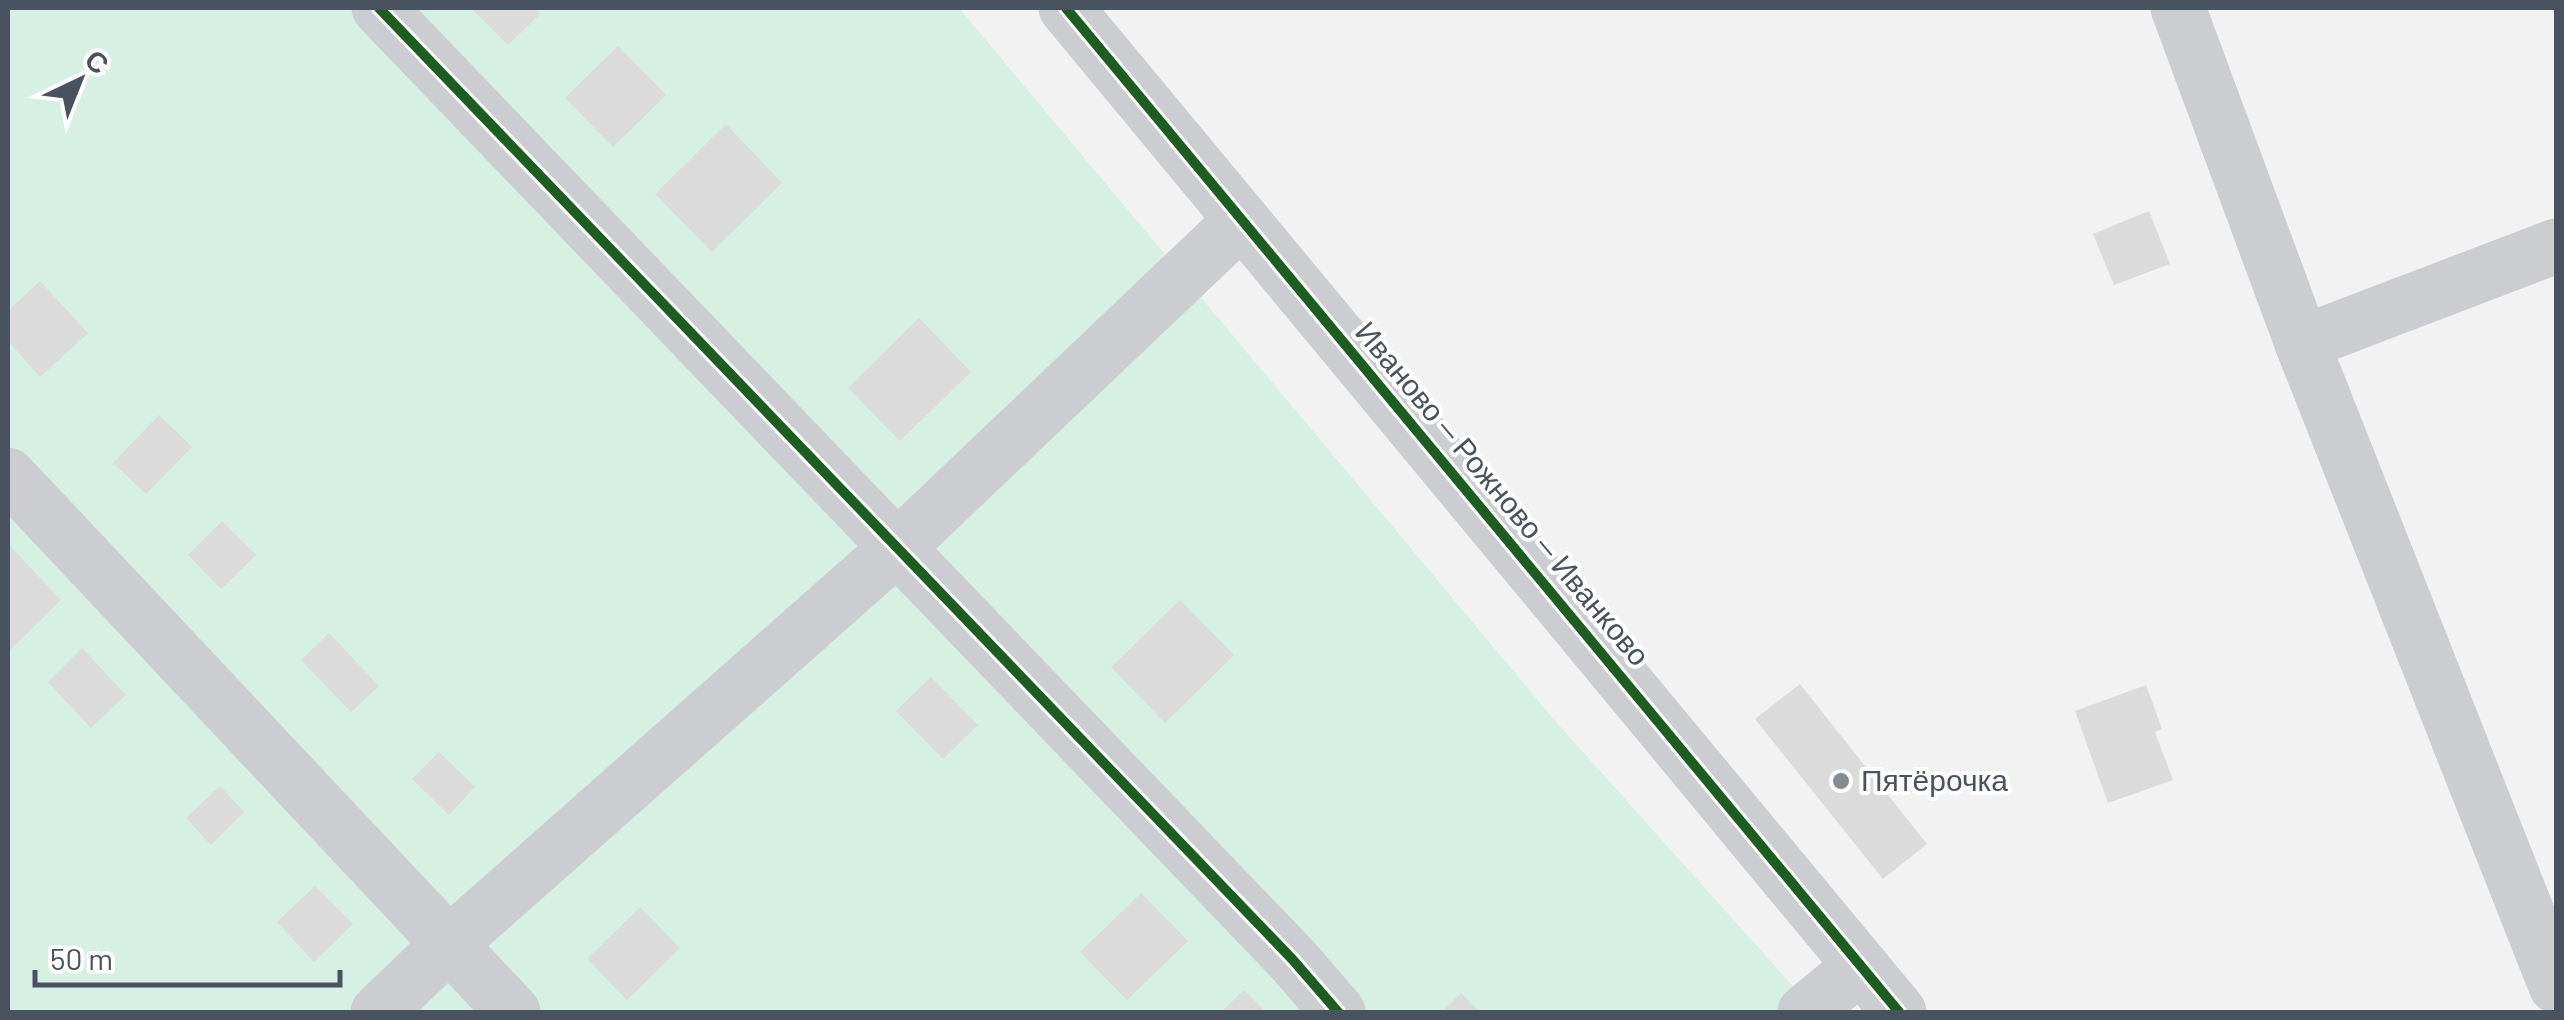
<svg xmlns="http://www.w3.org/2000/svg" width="2564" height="1020" viewBox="0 0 2564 1020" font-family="Barlow,sans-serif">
  <rect width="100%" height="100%" fill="#f2f2f2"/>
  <path fill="#d6f1e3" d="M 8,8 L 959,8 L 1557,723 L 1816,1012 L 8,1012 Z"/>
  <g fill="#dbdbdc">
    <path d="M 471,8 L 534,8 L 540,14 L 508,45 Z"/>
    <path d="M 618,46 L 666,95 L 613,147 L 565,98 Z"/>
    <path d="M 726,124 L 782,183 L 712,252 L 655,194 Z"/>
    <path d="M 2149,211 L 2170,264 L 2114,285 L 2093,234 Z"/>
    <path d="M 40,281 L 88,333 L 40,377 L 8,341 L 8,311 Z"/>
    <path d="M 919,318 L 971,372 L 900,441 L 848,388 Z"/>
    <path d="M 159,415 L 192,447 L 146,494 L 113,463 Z"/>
    <path d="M 222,521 L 256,555 L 221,589 L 188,555 Z"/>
    <path d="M 8,544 L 61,600 L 8,652 Z"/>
    <path d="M 1180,600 L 1234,655 L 1165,723 L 1111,667 Z"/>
    <path d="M 329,633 L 379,686 L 351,712 L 301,660 Z"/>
    <path d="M 82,648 L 126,695 L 91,728 L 48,682 Z"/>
    <path d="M 931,677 L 978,725 L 943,759 L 896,711 Z"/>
    <path d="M 1800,684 L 1927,844 L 1883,879 L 1755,719 Z"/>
    <path d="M 2146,685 L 2162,729 L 2155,732 L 2173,780 L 2108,803 L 2075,711 Z"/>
    <path d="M 439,752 L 475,787 L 449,815 L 412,779 Z"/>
    <path d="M 220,786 L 244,812 L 211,845 L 186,818 Z"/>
    <path d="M 315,886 L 353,924 L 314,962 L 277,922 Z"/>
    <path d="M 1141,893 L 1188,941 L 1127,1000 L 1080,952 Z"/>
    <path d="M 640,907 L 680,948 L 627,1000 L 587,959 Z"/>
    <path d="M 1244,990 L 1266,1012 L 1221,1012 Z"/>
    <path d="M 1461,993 L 1480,1012 L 1442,1012 Z"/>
  </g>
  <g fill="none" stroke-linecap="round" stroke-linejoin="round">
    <g stroke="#cccdd0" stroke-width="55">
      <path d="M 379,8 L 1293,960 L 1338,1012"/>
      <path d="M 1066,8 L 1899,1012"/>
      <path d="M 2178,8 L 2302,343 L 2556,986"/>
      <path d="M 2302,343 L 2556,246"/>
      <path d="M 8,475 L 513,1012"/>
      <path d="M 378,1012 L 448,945 L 898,547 L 1242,220"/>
      <path d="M 1805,1012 L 1861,966"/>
    </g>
    <g stroke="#fff" stroke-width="16">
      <g id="cycleway">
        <path d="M 379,8 L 1293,960 L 1338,1012"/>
        <path d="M 1066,8 L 1899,1012"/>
      </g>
    </g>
    <use href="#cycleway" stroke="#1b5e20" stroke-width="10"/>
  </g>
  <circle fill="#848b92" stroke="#fff" stroke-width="4" cx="1841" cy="781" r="10"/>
  <g text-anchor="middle" stroke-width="8" stroke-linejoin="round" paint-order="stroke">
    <g font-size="30" fill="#48535f" stroke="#fff">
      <text transform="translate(1502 494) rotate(50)" y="10">Иваново — Рожново — Иванково</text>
    </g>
    <g font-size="30" fill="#48535f" stroke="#fff" text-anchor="start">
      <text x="1861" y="791">Пятёрочка</text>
    </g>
  </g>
  <rect width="2564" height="1020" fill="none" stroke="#48535f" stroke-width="20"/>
  <g transform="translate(80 80) rotate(43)" stroke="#ffffff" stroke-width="8" paint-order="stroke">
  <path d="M0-8L18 38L0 25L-18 38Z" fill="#48535f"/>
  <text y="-15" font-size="28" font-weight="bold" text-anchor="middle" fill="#48535f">С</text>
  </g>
  <path d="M35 970v15h305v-15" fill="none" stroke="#48535f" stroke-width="5"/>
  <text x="50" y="970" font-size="30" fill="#48535f" stroke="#ffffff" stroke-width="8" paint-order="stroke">50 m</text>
</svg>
